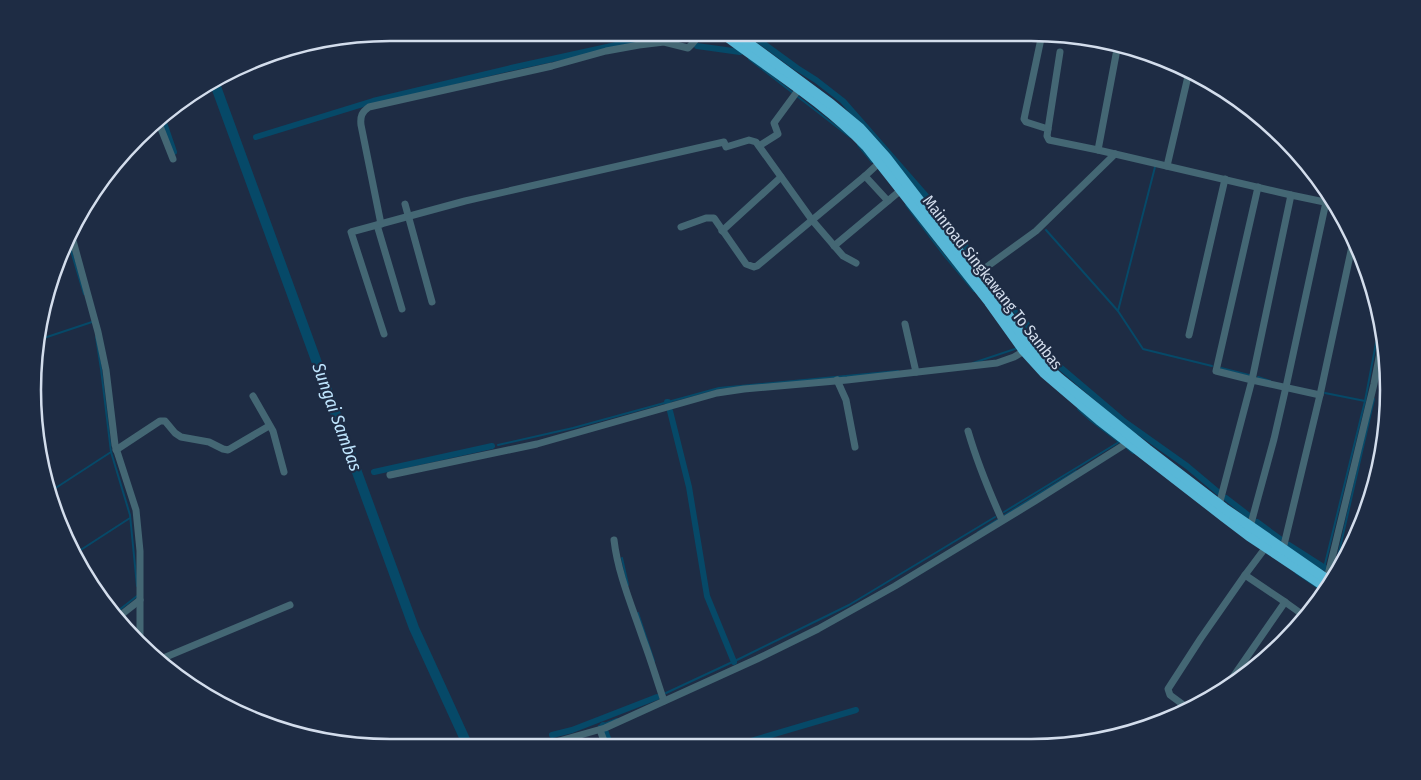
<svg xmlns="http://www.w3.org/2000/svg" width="1421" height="780" viewBox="0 0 1421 780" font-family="'Fira Sans Condensed',sans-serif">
  <rect width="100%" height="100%" fill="#1e2c44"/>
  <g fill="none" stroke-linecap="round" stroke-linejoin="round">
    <g stroke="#064968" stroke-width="2">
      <path d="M 749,59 L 850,137"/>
      <path d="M 858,145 L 872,162"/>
      <path d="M 906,205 L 943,254 L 974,291"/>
      <path d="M 1046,230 L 1118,311 L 1155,167"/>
      <path d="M 69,244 L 84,294"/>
      <path d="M 1118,311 L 1143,349 L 1212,366"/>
      <path d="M 96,337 L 101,369 L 111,452 L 130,515 L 137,586"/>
      <path d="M 41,339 L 92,322"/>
      <path d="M 973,363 L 1018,348"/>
      <path d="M 1221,368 L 1249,375"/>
      <path d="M 1258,377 L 1270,381"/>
      <path d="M 1378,379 L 1385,350"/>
      <path d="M 1325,393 L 1365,401"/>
      <path d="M 498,445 L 573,428 L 719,388 L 898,371"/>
      <path d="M 1127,448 L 1133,453"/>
      <path d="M 51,491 L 111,452"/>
      <path d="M 1004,512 L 1119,442 L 1090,420 L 1078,409"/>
      <path d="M 1005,515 L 1076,471"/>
      <path d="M 978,532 L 997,520"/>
      <path d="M 76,553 L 130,518"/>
      <path d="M 622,558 L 628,585"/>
      <path d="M 1324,568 L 1365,401 L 1380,322"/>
      <path d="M 1296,573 L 1324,592"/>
      <path d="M 1332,578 L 1334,574 L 1374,399"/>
      <path d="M 638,613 L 654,661"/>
      <path d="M 114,614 L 137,596"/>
      <path d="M 666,693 L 741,658 L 849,605 L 995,517"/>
      <path d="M 599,726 L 617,719"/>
      <path d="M 535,746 L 551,740"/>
    </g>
    <g stroke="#064968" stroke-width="6">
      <path d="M 749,33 L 797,68 L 816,80 L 843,101 L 934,205 L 982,268"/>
      <path d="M 697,46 L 740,52"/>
      <path d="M 162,117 L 174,152"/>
      <path d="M 256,137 L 373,101 L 511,68 L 648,38 L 663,41"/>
      <path d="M 987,273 L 1059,366 L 1125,422 L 1187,466 L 1218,492"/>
      <path d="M 667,402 L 668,402"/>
      <path d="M 670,411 L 689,487 L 707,596 L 734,662"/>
      <path d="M 374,472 L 492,446"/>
      <path d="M 1226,498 L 1248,515"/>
      <path d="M 1257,522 L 1280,539"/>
      <path d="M 1289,545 L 1325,568"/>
      <path d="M 1333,574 L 1336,576"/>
      <path d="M 603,725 L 611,746"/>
      <path d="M 552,735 L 572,730 L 657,697"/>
      <path d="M 734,746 L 856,710"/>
    </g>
    <path stroke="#064968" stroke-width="10" d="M 215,84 L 414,628 L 468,746"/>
    <g stroke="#446774" stroke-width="7">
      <path d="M 1042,34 L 1024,119 L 1026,122 L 1048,129 L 1047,136 L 1049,140 L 1098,150 L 1291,195 L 1334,204"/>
      <path d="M 158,121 L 173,159"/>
      <path d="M 1048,129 L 1060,52"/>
      <path d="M 759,146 L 778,134 L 774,123 L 799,89"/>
      <path d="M 1098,150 L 1118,44"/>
      <path d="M 1167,166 L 1189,72"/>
      <path d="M 865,176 L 888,201"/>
      <path d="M 1258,187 L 1216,371 L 1252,380 L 1320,395"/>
      <path d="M 405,204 L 432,302"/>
      <path d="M 381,224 L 361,125 C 360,116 362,112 369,107 L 552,66 L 606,51 L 639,45 L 664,42 L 688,48 L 692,44 L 701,33"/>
      <path d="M 377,225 L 402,309"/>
      <path d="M 681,227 L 706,218 L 714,218 L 746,264 L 754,267 L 757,266 L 865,176 L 879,163"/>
      <path d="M 722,231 L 781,177"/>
      <path d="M 72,237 L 98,332 L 106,370 L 115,445 L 136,510 L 140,551 L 140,641"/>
      <path d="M 834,246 L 901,190"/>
      <path d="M 977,274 L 1036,231 L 1115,154"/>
      <path d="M 905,324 L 916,372"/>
      <path d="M 384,334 L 351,232 L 465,201 L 724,142 L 726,147 L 749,140 L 756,142 L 812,220 L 843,256 L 856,263"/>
      <path d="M 1189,335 L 1225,179"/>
      <path d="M 837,380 L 846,400 L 855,447"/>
      <path d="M 253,396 L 273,431 L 284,472"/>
      <path d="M 968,431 C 977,462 989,491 1002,520"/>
      <path d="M 116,450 L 160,421 L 165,421 L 175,433 L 181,437 L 209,442 L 223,449 L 228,450 L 269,426"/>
      <path d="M 390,475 L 537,444 L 717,393 L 744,389 L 847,380 L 997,363 L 1014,357 L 1024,351"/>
      <path d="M 1219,505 L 1252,380 L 1291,195"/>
      <path d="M 1250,527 L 1274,439 L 1286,387 L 1326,202"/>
      <path d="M 614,540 C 618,574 632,606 643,639 C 651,660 657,681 664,701"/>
      <path d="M 1283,549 L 1320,395 L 1354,237"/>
      <path d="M 1327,579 L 1374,384 L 1383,337"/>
      <path d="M 1285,602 L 1306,617"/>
      <path d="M 117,618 L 140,600"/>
      <path d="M 161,659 L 290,605"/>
      <path d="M 1224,690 L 1285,602 L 1245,575 L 1266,547"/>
      <path d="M 1189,709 L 1170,695 L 1168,689 L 1201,638 L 1245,575"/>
      <path d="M 600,730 L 606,746"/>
      <path d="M 550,746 L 552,743 L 605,728 L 757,659 L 818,629 L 895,586 L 1035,501 L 1127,443"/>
    </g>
    <g stroke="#58b7d7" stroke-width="10">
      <path d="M 722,33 C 771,70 824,102 866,146 L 989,302 L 1024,351 L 1044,373 L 1099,420 L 1224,517 L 1249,536 L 1327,588"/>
      <path d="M 735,33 L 831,104 L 860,128 L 886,157 L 943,231 L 1006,312 L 1030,346 L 1045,365 L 1059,378 L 1147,449 L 1224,508 L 1331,582"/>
    </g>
  </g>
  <g text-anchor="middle" stroke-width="4.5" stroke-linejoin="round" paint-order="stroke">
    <g font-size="16" fill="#d3ddec" stroke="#1e2c44">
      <text transform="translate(993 282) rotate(52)" y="6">Mainroad Singkawang To Sambas</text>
    </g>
    <g font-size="18" font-style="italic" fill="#bfe5fe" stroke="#1e2c44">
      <text transform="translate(337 417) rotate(70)" y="6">Sungai Sambas</text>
    </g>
  </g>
  <path d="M0 0H1421V780H0ZM390 41H1031A349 349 0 0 1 1380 390V390A349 349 0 0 1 1031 739H390A349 349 0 0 1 41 390V390A349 349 0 0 1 390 41Z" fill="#1e2c44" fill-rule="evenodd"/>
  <path fill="none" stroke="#d3ddec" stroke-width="2.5" d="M390 41H1031A349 349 0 0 1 1380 390V390A349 349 0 0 1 1031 739H390A349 349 0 0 1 41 390V390A349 349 0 0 1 390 41Z"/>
</svg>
